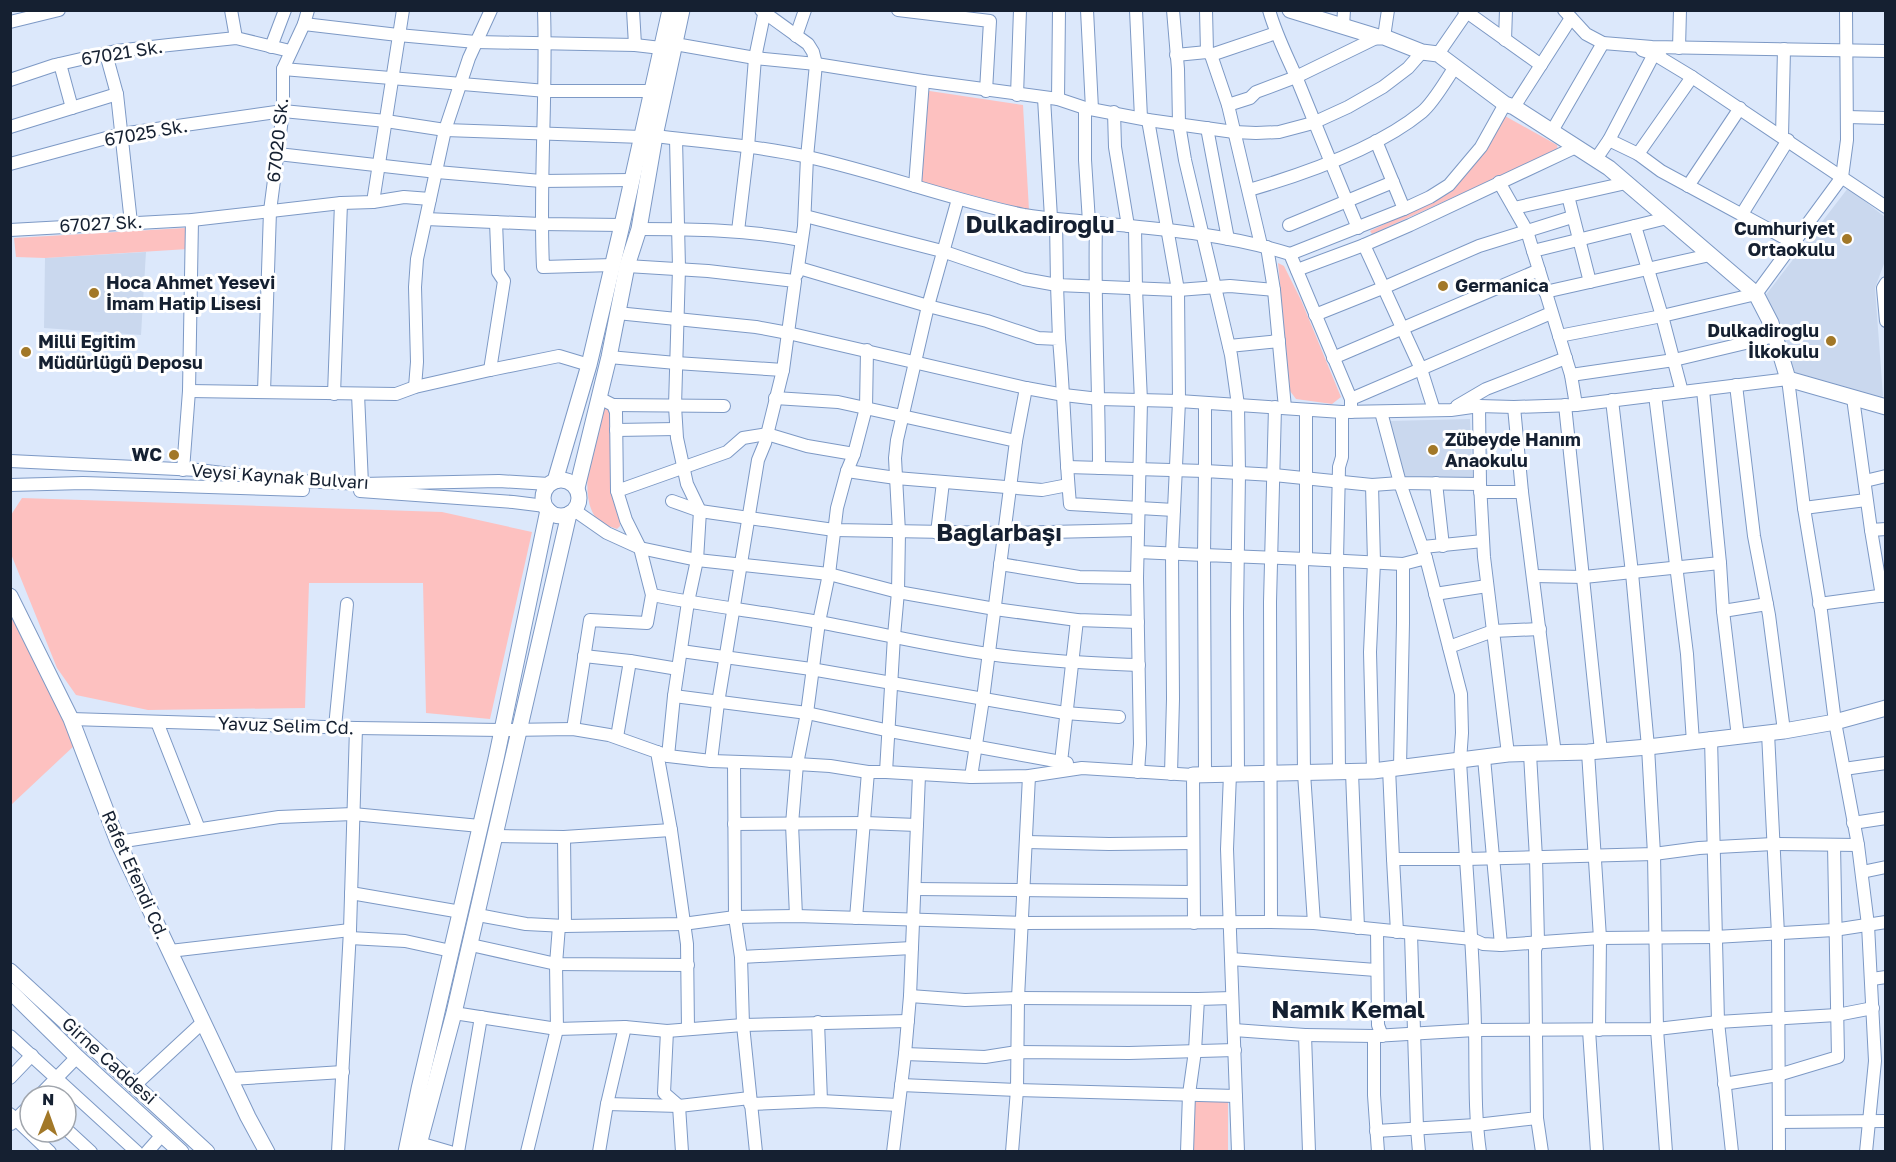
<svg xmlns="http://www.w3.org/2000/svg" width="1896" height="1162" viewBox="0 0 1896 1162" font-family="'Golos Text',sans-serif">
  <rect width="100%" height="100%" fill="#dce8fb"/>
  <g fill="#cad8ee">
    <path d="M 1848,188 L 1885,217 L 1885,261 L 1875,288 L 1883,396 L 1877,400 L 1796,377 L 1765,296 Z"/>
    <path d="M 146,252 L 141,335 L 44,328 L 45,258 Z"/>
    <path d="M 1470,419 L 1473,480 L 1401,478 L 1389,421 Z"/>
  </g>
  <g fill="#fdc1c0">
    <path d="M 923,90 L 1023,105 L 1029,210 L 921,182 Z"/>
    <path d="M 1505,116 L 1557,145 L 1558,150 L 1372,234 L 1370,231 L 1444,196 L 1454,187 Z"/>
    <path d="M 185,228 L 188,249 L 45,258 L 16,257 L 14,238 Z"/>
    <path d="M 1278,263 L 1284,266 L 1301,300 L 1341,397 L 1332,404 L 1296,399 L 1290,391 Z"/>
    <path d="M 602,405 L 612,407 L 620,526 L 617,529 C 612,527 604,525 600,522 C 574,501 595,432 602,405 Z"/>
    <path d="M 22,498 L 442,512 L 532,532 L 490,719 L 426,713 L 423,583 L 309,583 L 305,708 L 148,710 L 76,695 L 57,668 L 11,554 L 11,515 Z"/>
    <path d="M 10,605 L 76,744 L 11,805 L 10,805 Z"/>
    <path d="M 1194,1101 L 1228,1102 L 1228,1151 L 1192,1152 Z"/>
  </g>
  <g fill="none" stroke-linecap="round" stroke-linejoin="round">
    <g stroke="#7d99c5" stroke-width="14">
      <g id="minor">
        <path d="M 231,10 L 236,38"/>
        <path d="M 544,10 C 547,96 539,182 543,267 L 613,265"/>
        <path d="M 633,10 L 635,45"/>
        <path d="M 761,10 L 808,44 L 813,52 L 816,64 L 807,157 L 804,226 L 797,274"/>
        <path d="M 898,10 L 990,21 L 986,91"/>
        <path d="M 1087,10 L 1092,109"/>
        <path d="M 1136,10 L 1141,118"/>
        <path d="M 1173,10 L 1178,69 L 1179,124 L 1185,160 L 1231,355 L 1238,405 L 1239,473 L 1237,612 L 1238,774"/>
        <path d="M 1206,10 L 1207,52 L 1211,55 L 1228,105 L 1261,245"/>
        <path d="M 1269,10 C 1276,35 1287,56 1297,79 C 1317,128 1337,178 1358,228"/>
        <path d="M 1464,10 L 1541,65"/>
        <path d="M 1564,10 L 1586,34 L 1603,43 L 1652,47 L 1886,51"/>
        <path d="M 10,22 L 59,10"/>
        <path d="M 304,24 L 398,35 L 476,42 L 635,45 L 661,48"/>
        <path d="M 1343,26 L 1344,10"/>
        <path d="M 796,36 L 805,10"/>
        <path d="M 1384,37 L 1388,10"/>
        <path d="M 1505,40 L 1506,10"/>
        <path d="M 675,44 L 755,58 L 816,64 L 923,81 L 1058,99 L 1085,108 L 1148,120 L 1234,132 L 1256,133 L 1279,132 L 1313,123 L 1348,107 L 1383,87 L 1408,68 L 1422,52"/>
        <path d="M 271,47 L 285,10"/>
        <path d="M 1679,48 L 1680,10"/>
        <path d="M 1642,50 L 1654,54 L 1692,77 L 1886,207"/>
        <path d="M 106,54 L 117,94 L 131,223"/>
        <path d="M 1438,54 L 1467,12"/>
        <path d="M 1176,55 L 1207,52"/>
        <path d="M 1211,55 L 1276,33"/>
        <path d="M 60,64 L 72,108"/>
        <path d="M 283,69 L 546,91 L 651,91"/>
        <path d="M 10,80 L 55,65 L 116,51 L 169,45 L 236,38 L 290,51"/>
        <path d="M 1017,95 L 1020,10"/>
        <path d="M 1044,98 L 1051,218"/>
        <path d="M 1058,99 L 1059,10"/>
        <path d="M 1228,105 L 1250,98 L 1256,92 L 1296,77 L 1378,37"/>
        <path d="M 1514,107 L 1571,18"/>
        <path d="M 1085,108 L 1085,160 L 1089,222"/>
        <path d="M 1114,112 L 1115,147 L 1128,226"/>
        <path d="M 1847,117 L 1886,118"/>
        <path d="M 1148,120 L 1178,290 L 1179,401 L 1172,553 L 1173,699 L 1171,774"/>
        <path d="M 10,127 L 117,94"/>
        <path d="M 1207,128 L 1228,239"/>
        <path d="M 1552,131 L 1603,43"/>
        <path d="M 655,136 C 706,142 758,146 808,157 C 881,173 951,200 1024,215 C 1048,219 1073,220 1097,223 C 1161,229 1227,234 1290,254 L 1351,399 L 1351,412"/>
        <path d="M 1782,136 L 1784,49"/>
        <path d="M 1609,140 L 1638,154 L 1661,171 L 1794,243"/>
        <path d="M 1376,141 L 1404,209"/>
        <path d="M 278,154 L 437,172 L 541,181 L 632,180"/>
        <path d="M 1638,154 L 1692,77"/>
        <path d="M 1596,159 L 1609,140 L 1654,54 L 1660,53"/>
        <path d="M 10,164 L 121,134 L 283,111 L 386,121 L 445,130 L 642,137"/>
        <path d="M 1499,182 L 1527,231 L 1533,251"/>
        <path d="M 915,186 L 923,81"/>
        <path d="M 1688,186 L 1740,108"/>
        <path d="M 1249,190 C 1304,174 1377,149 1422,112 C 1434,102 1446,80 1455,67"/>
        <path d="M 1568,196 L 1590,282"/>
        <path d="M 373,202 L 403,10"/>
        <path d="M 1514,208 L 1626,183"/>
        <path d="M 1742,214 L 1788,140"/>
        <path d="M 805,216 L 942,251 L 1024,279 L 1057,285 L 1059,339"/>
        <path d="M 426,219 L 541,224 L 622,225"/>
        <path d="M 1056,219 L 1057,285 L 1178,290 L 1230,286 L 1274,290"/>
        <path d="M 1096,223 C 1094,305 1099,386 1099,468"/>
        <path d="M 1289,225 L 1393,182"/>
        <path d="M 1635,226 L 1662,316 L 1682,392"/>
        <path d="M 1135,227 L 1136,289 L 1141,401 L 1137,578 L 1140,744 L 1138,772"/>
        <path d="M 639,229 C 694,229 748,230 801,240"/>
        <path d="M 10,230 L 192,220 L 341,203 L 373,202 L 404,197 L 430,199"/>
        <path d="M 738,231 L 748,147 L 755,58 L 765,10"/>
        <path d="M 1364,245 L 1421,369 L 1434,410"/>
        <path d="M 1267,247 L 1274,290 L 1285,408"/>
        <path d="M 1290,254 L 1404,209 L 1430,197 L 1449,185 L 1481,147 L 1505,104"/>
        <path d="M 627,266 L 708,271 L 795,281 L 783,370 L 765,443 L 758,460 L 718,703 L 711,761"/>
        <path d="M 799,268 L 928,306 L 987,321 L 1038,338 L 1059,339 C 1064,394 1065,449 1070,504 L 1174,510"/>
        <path d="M 1297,270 L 1364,245 L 1410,225 L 1576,147"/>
        <path d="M 1539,270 L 1533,251 L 1667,218"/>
        <path d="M 1886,283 L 1883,288 L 1886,321"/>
        <path d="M 1545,292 L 1710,255"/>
        <path d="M 617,313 L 756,327 L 788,333 L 1026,388 L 1064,395 L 1099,399 L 1179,401 L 1342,412 L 1451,410 L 1479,406 L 1514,407 L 1576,405 L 1788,379 L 1804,508 L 1821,611 L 1835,722 L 1858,845 L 1868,925 L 1875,1061 L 1866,1152"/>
        <path d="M 1315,315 L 1385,287 L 1479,246 L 1572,217"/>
        <path d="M 1559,336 L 1662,316 L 1756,294 L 1842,177 L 1847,140 L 1846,10"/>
        <path d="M 1229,346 L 1279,341"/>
        <path d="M 609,357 L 676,363 L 783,370"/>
        <path d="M 1333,358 L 1539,270 L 1571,375 L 1576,405"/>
        <path d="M 490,370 L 504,281 L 498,272 L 496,222"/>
        <path d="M 1571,375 L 1674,360 L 1775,336"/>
        <path d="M 1736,385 L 1754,536 L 1769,615 L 1784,731"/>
        <path d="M 415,387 L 417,362 L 415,287 L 417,259 L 445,130 L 469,58 L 491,10"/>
        <path d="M 189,391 L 396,394 L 415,387 L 490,370 L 559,356 L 589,365"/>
        <path d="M 264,392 L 270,211 L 283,111 L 283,69 L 304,24 L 308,10"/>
        <path d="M 334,394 L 341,203"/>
        <path d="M 358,394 L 362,484"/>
        <path d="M 1655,395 L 1687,654 L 1693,742"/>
        <path d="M 775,398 L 838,402 L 1016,441 L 983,699 L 971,777"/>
        <path d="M 1853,398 L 1871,530 L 1882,596"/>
        <path d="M 1351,399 L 1551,313"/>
        <path d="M 1612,400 L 1632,573 L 1648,747 L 1654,854 L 1657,1029 L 1666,1152"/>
        <path d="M 613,405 L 724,406"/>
        <path d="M 1565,405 L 1601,751"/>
        <path d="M 1457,406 L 1486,389 L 1566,358"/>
        <path d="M 1479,406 L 1480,484 L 1484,557 L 1508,754"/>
        <path d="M 1514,407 L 1522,492 L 1555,754"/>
        <path d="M 1381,412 L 1400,483 L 1480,484"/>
        <path d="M 616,430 L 676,429"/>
        <path d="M 1016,441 L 1026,388"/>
        <path d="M 10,461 L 198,470 L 280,480 L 362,484 L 499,481 L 549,484"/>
        <path d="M 1067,467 L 1205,471 L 1205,403"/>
        <path d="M 183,470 L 189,391 L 192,220"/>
        <path d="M 847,471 L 896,478 L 1042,490 L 1068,485"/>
        <path d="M 1865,481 L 1886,476"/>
        <path d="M 1436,483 L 1443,546"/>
        <path d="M 10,485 L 83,483 L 303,490"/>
        <path d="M 1372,485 L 1374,562 L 1370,652 L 1373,771"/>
        <path d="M 360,491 L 513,502 L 545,506"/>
        <path d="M 617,491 L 727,452 L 743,438 L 767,434 L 807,446 L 854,454"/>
        <path d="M 1480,492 L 1522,492"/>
        <path d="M 672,501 L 700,511 L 834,530 L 1003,533 L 1138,530"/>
        <path d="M 1804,508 L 1866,500"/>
        <path d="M 574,510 L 607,533 L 640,548 L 697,560 L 829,574 L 898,592 L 995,609 L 1077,620 L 1138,622"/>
        <path d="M 1871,530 L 1886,529"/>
        <path d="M 937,533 L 943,482"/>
        <path d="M 1423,547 L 1483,541"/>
        <path d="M 1138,552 L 1204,555 L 1205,471 L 1274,475 L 1372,485 L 1400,483 L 1426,558"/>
        <path d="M 1302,559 L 1304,773 L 1314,923"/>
        <path d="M 1306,559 L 1403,564 L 1426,558 L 1461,694 L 1462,733 L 1460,761 L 1466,859 L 1654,854 L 1699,848 L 1773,844 L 1858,845"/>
        <path d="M 1720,563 L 1723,611 L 1738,737"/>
        <path d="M 1000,564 L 1079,577 L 1137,578"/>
        <path d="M 1534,576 L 1584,577 L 1720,563 L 1703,390"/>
        <path d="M 1435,594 L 1487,586"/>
        <path d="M 652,595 C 707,606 763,612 818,622 C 875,632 931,646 989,654 C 1039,661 1088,663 1139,665"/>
        <path d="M 1819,604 L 1886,595"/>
        <path d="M 1723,611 L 1767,604"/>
        <path d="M 1449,647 L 1493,631 L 1540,629"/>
        <path d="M 681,651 L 811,669 L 1065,713 L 1119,717"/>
        <path d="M 584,656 L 630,661 L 678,669"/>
        <path d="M 674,696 L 807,713 L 890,731 L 1061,762"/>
        <path d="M 71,719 L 356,728 L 501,730 L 573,729 L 609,735 L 657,752 L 671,830 L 687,944 L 688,1029"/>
        <path d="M 157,722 L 199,829"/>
        <path d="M 335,727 L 347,604"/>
        <path d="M 573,729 L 590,620 L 647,623 L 652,595 L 640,548 L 626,520 L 617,491 L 616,412 L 613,405 L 599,398"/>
        <path d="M 1768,733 L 1778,934 L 1779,1152"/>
        <path d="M 617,737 L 630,661"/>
        <path d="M 1711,738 L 1718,1022 L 1732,1152"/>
        <path d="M 657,752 L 668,756 L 711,761 L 797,764 L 830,766 L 868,772 L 886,772 L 971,777 L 1029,776 L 1082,768 L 1193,775 L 1194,923"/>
        <path d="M 1588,752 L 1600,938 L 1599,1030"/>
        <path d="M 668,756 L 674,696 L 688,602 L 697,560 L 700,511 L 687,484 L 677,438 L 675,406 L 679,268 L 676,139"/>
        <path d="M 1484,758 L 1501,945"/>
        <path d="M 734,762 L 735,917 L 741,957 L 743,1025 L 756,1152"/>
        <path d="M 1067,763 L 1061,762 L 1077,620"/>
        <path d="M 1400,767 L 1403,623 L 1403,564"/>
        <path d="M 1389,768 L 1393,859"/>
        <path d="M 1844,769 L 1886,763"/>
        <path d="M 886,772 L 894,636 L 898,592 L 899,532 L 895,458 L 897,440 L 928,306 L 958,199"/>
        <path d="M 1339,772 L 1337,560 L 1339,467 L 1342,457 L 1342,412"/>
        <path d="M 1352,772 L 1358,928"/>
        <path d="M 1205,774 L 1204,555 L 1306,559 L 1306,410"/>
        <path d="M 1230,774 L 1227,849 L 1238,1152"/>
        <path d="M 1853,823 L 1886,818"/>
        <path d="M 734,824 L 865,823 L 917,825"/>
        <path d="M 497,836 L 564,837 L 671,830"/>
        <path d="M 564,837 L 565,926"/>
        <path d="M 118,842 L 279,817 L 353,814 L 480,826"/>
        <path d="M 1027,842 L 1109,844 L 1193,843"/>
        <path d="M 1862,872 L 1886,867"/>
        <path d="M 915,889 L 1193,892"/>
        <path d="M 351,893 L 461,912"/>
        <path d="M 478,915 L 526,924 L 565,926 L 683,924 L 735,917 L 796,916 L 1023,923 L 1271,922 L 1314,923 L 1472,939 L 1483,944 L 1501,945 L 1600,938 L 1715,937 L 1834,930 L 1886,922"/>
        <path d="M 796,916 L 792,824 L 797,764 L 807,713 L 819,622 L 829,574 L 837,508 L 847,471 L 854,454 L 866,408 L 867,350"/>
        <path d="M 856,918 L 868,772"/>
        <path d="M 1271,922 L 1270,602 L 1275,407"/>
        <path d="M 1377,930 L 1378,1025 L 1382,1036"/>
        <path d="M 1397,932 L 1393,859 L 1466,859 C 1470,916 1474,972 1475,1028 C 1476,1070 1474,1111 1480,1152"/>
        <path d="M 1411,934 L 1417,1128 L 1419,1152"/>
        <path d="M 350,938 L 405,941 L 451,951"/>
        <path d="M 471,945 L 556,964 L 688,965"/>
        <path d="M 170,951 L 350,930"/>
        <path d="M 741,957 L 912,948"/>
        <path d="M 1231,959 L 1376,970"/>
        <path d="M 1872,979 L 1886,977"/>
        <path d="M 910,996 L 965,1000 L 1018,998 L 1198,999"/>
        <path d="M 454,1013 L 557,1029 L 625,1027 L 667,1031 L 743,1025 L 908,1021"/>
        <path d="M 818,1022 L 821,1101"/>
        <path d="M 1234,1030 L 1305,1035 L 1309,1152"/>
        <path d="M 1589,1030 L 1597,1152"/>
        <path d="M 667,1031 L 664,1093 L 679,1106 L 682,1152"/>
        <path d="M 1305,1035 L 1374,1036 L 1475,1030 L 1657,1029 L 1718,1022 L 1837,1015 L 1873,1008"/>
        <path d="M 10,1036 L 137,1152"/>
        <path d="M 1374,1036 L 1374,1095 L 1378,1152"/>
        <path d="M 905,1054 L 985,1057 L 1017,1052 L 1129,1053 L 1235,1050"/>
        <path d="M 10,1078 L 32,1055"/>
        <path d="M 231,1079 L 343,1072"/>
        <path d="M 1724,1084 L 1778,1075 L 1838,1057 L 1834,845"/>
        <path d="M 135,1085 L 203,1022"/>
        <path d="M 901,1085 L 1017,1090 L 1236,1096"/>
        <path d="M 39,1096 L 77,1057"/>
        <path d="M 607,1104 L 679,1106 L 750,1098"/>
        <path d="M 750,1104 L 821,1101 L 898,1105"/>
        <path d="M 10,1114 L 50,1152"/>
        <path d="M 1537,1118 L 1542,1152"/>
        <path d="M 1779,1122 L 1886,1121"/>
        <path d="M 11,1124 L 30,1105"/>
        <path d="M 66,1129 L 91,1152"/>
        <path d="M 1376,1131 L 1476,1125 L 1537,1118 L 1535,950 L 1538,942 L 1536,858 L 1530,754"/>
        <path d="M 419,1143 L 450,1152"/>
        <path d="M 147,1152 L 162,1135"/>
        <path d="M 338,1152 L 350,930 L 356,728"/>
        <path d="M 458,1152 L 481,1017"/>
        <path d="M 527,1152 L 557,1029 L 556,964 L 559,926"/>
        <path d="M 599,1152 L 607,1104 L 625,1027"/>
        <path d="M 893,1152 L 905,1054 L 910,996 L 919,775"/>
        <path d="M 1012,1152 L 1017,1090 L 1018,998 L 1029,776"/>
        <path d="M 1187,1152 L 1189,1094 L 1195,1051 L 1198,999 L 1232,998"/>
      </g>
    </g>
    <g stroke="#7d99c5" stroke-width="17">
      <g id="major">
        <path d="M 1290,10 L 1378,37 L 1384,37 L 1422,52 L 1438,54 L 1505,104 L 1514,107 L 1609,168 L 1756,294 L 1771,323 L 1788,379 L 1886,407"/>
        <circle cx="561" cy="498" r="18"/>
        <path d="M 555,481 L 589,365 L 622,225 L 670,10"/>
        <path d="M 577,488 L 609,357 L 627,266 L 639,229 L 655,136 L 682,10"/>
        <path d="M 10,596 L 71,719 L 118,842 L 248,1117 L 267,1152"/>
        <path d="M 1193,775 L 1373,771 L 1508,754 L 1588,752 L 1648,747 L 1784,731 L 1835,722 L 1886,708"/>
        <path d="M 10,971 L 207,1152"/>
        <path d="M 10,991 L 77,1057 L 181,1152"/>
        <path d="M 406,1152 L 419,1089 L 496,759 L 548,510"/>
        <path d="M 417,1152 L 454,1013 L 569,514"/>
      </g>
    </g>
    <use href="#minor" stroke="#fff" stroke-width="12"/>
    <use href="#major" stroke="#fff" stroke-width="15"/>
  </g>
  <g fill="#a27828" stroke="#fff" stroke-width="2">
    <circle cx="1847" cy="239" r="6"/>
    <circle cx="1443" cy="286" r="6"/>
    <circle cx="94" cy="293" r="6"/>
    <circle cx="1831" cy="341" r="6"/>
    <circle cx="26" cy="352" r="6"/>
    <circle cx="1433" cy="450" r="6"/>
    <circle cx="174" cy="455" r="6"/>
  </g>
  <g text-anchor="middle" stroke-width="6" stroke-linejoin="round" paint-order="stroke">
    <g font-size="18" fill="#152031" stroke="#fff">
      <text transform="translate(122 53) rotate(-9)" y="6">67021 Sk.</text>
      <text transform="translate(146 133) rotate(-10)" y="6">67025 Sk.</text>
      <text transform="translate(278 140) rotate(-84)" y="6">67020 Sk.</text>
      <text transform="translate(101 224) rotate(-3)" y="6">67027 Sk.</text>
      <text transform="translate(280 477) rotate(4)" y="6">Veysi Kaynak Bulvarı</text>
      <text transform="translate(286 726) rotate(2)" y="6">Yavuz Selim Cd.</text>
      <text transform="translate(135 875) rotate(66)" y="6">Rafet Efendi Cd.</text>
      <text transform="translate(109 1061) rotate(42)" y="6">Girne Caddesi</text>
    </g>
    <g font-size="18" font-weight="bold" fill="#152031" stroke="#fff" text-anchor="start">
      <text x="1835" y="235" text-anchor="end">Cumhuriyet<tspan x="1835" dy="21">Ortaokulu</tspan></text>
      <text x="106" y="289">Hoca Ahmet Yesevi<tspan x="106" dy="21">İmam Hatip Lisesi</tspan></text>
      <text x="1455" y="292">Germanica</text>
      <text x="1819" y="337" text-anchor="end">Dulkadiroğlu<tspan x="1819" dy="21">İlkokulu</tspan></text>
      <text x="38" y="348">Milli Eğitim<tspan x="38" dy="21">Müdürlüğü Deposu</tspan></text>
      <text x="1445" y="446">Zübeyde Hanım<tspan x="1445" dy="21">Anaokulu</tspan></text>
      <text x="162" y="461" text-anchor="end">WC</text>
    </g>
    <g font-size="24" font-weight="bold" fill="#152031" stroke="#fff">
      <text x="1040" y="233">Dulkadiroğlu</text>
      <text x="999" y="541">Bağlarbaşı</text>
      <text x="1348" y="1018">Namık Kemal</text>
    </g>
  </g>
  <rect width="1896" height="1162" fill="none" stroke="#152031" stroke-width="24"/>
  <g transform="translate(48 1114) rotate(1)"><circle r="28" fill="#ffffff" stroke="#a1a6ad" stroke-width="1.5"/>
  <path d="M0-4.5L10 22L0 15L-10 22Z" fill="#a27828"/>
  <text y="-9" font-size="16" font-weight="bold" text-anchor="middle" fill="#152031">N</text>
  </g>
</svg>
